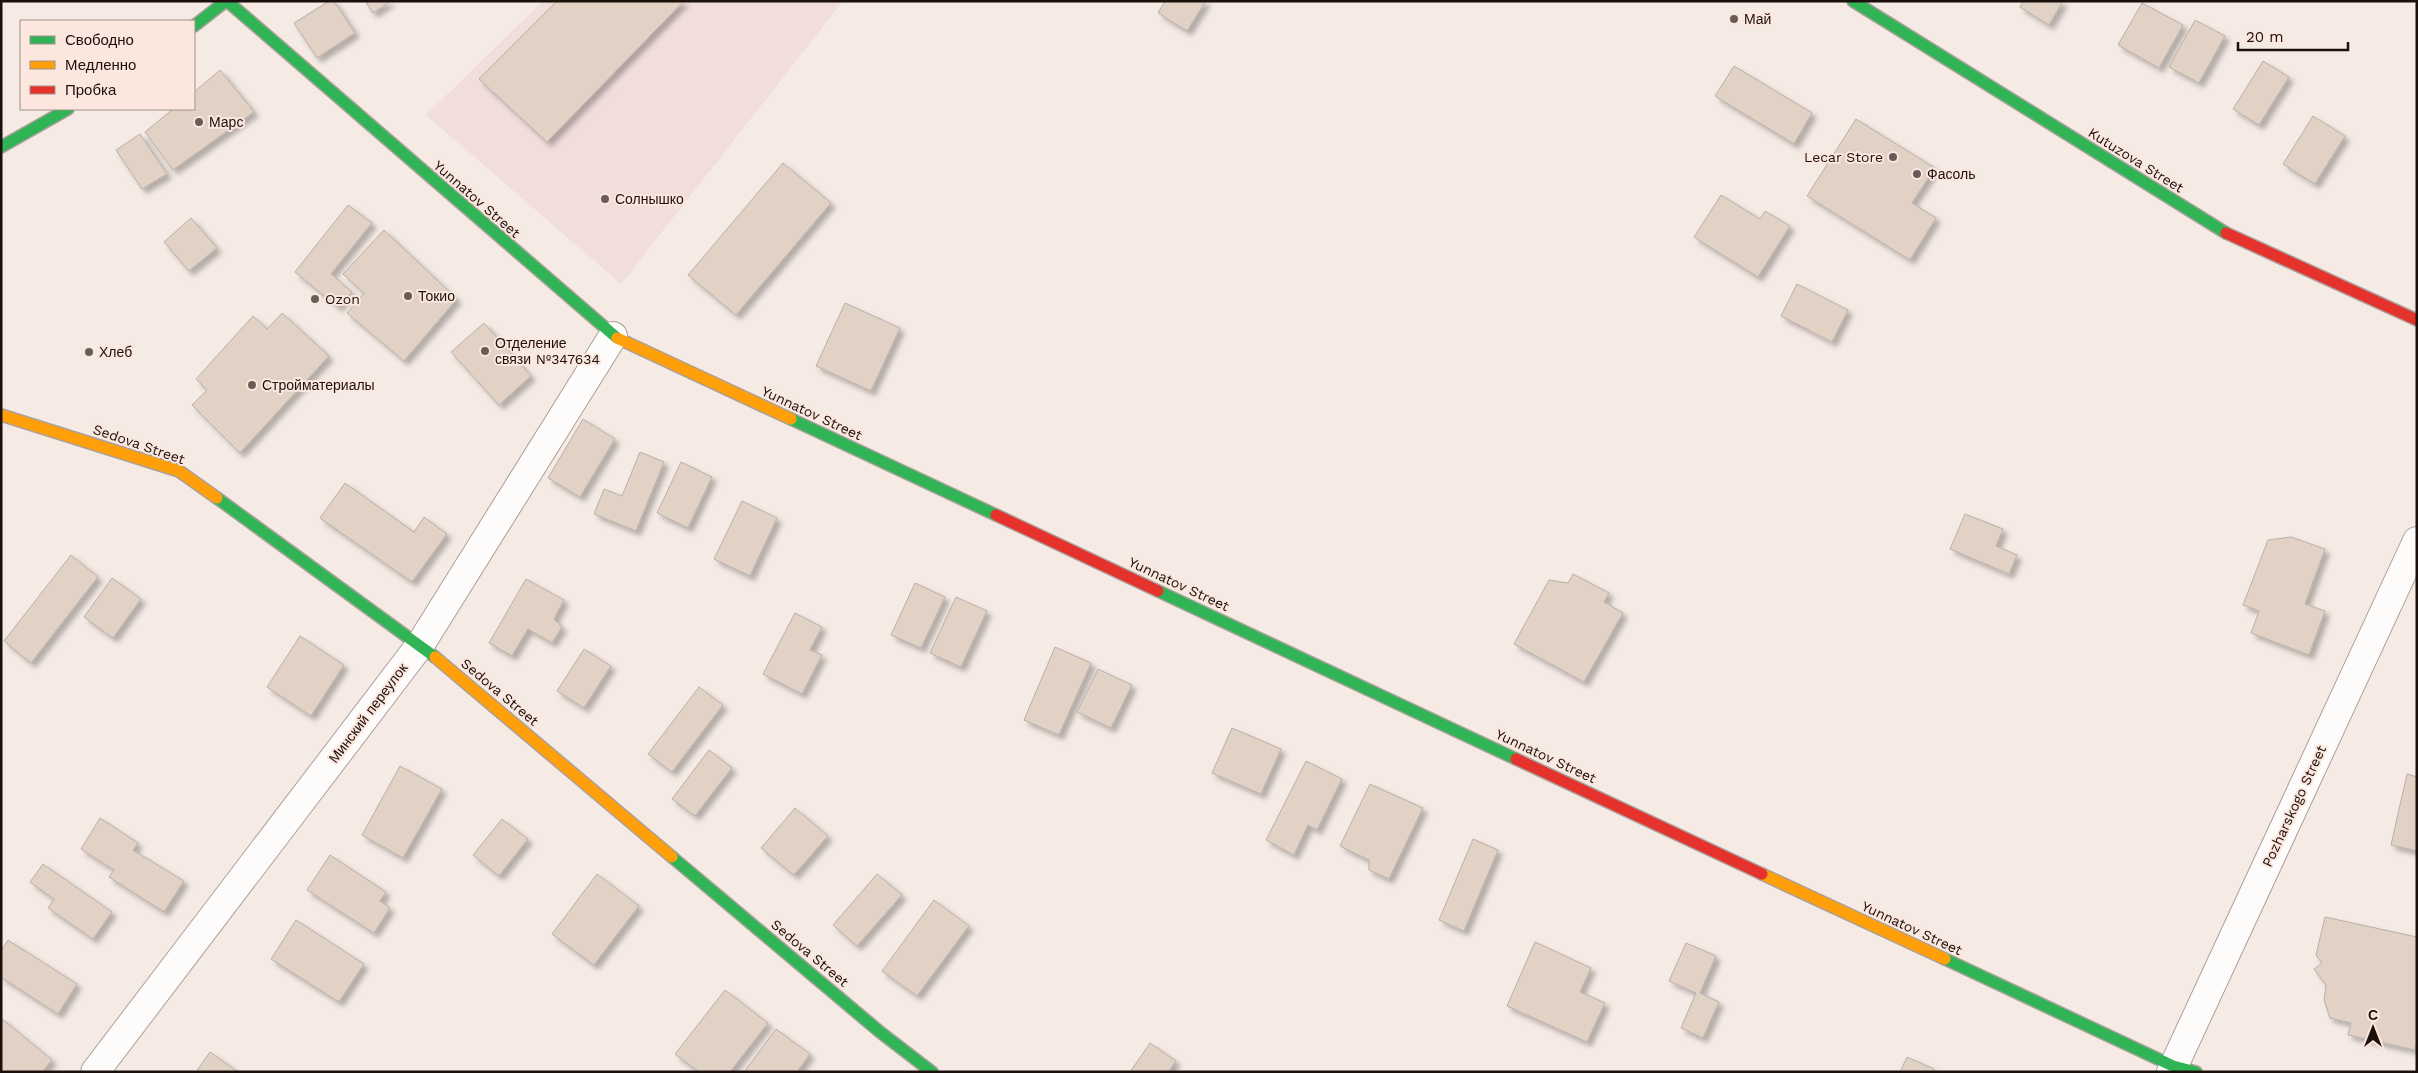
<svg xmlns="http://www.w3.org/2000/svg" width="2418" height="1073" viewBox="0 0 2418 1073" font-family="'Work Sans',sans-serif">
  <defs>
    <filter id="shadow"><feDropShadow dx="4.5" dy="4.5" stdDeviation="2.5" flood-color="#0004"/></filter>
  </defs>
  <rect width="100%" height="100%" fill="#f5eae4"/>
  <path fill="#f1dddc" d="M 543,1 L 843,1 L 621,284 L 426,115 Z"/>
  <g fill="#e2d2c6" stroke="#b8afa8" filter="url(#shadow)">
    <path d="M 329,1 L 334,1 L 355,33 L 317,58 L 294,23 Z"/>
    <path d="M 365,1 L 391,1 L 373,13 Z"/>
    <path d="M 557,1 L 684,1 L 547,142 L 479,79 Z"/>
    <path d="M 1165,1 L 1206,1 L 1187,31 L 1158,13 Z"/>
    <path d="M 2023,1 L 2063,1 L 2049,25 L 2020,7 Z"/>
    <path d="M 2142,3 L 2183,25 L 2159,68 L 2118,45 Z"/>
    <path d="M 2195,20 L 2225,36 L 2199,83 L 2169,67 Z"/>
    <path d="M 2263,61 L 2289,77 L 2259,125 L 2233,109 Z"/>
    <path d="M 1734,66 L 1812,113 L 1794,144 L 1715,96 Z"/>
    <path d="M 220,70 L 254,112 L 173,170 L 145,132 L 173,109 L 194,109 L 194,92 Z"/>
    <path d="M 2313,116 L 2345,136 L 2315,184 L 2283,164 Z"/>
    <path d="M 1856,119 L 1935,168 L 1912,203 L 1936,218 L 1910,260 L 1807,196 Z"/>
    <path d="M 140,134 L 167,174 L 142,189 L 116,150 Z"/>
    <path d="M 783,163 L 831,203 L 736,315 L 688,275 Z"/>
    <path d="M 1721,195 L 1760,219 L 1765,211 L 1790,226 L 1758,277 L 1694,237 Z"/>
    <path d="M 348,205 L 372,223 L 331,274 L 352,292 L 338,307 L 295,272 Z"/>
    <path d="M 191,218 L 217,248 L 189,271 L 164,242 Z"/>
    <path d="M 384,230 L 457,299 L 404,361 L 347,313 L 364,293 L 343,274 Z"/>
    <path d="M 1797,284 L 1848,310 L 1832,342 L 1781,316 Z"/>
    <path d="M 845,303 L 900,328 L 871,391 L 816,366 Z"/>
    <path d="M 282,313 L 329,356 L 240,453 L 192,405 L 207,390 L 196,379 L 253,316 L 267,329 Z"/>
    <path d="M 484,323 L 531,376 L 499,405 L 451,352 Z"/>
    <path d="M 583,419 L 615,439 L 580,497 L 548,478 Z"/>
    <path d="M 640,452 L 664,462 L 636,531 L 594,514 L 604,489 L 622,496 Z"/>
    <path d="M 681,462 L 712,477 L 688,528 L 657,513 Z"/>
    <path d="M 345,483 L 414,532 L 424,517 L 447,534 L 412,582 L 320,518 Z"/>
    <path d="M 742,501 L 777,518 L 750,576 L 714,559 Z"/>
    <path d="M 1965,514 L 2003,529 L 1996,546 L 2017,555 L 2009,574 L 1950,549 Z"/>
    <path d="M 2291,537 L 2325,549 L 2305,604 L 2325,611 L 2309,655 L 2251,633 L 2259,611 L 2243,605 L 2268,540 Z"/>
    <path d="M 71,555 L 98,577 L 31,663 L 4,641 Z"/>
    <path d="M 1573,574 L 1609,593 L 1604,602 L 1623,613 L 1584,682 L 1514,644 L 1549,580 L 1568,583 Z"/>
    <path d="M 112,578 L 141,599 L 113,638 L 84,617 Z"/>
    <path d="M 526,579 L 564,600 L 554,619 L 562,627 L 552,643 L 528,629 L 512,656 L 489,643 Z"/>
    <path d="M 915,583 L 945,597 L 921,648 L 891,635 Z"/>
    <path d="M 956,597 L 987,611 L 961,667 L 930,653 Z"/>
    <path d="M 795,613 L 822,627 L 810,650 L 822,655 L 802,694 L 763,674 Z"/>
    <path d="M 300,636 L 344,665 L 311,716 L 267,687 Z"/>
    <path d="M 1055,647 L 1091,663 L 1059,735 L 1024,720 Z"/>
    <path d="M 584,649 L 611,666 L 584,708 L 557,691 Z"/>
    <path d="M 1098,669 L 1132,685 L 1111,728 L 1077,712 Z"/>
    <path d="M 699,687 L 723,705 L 672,772 L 648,754 Z"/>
    <path d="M 1232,728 L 1281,749 L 1261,794 L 1212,773 Z"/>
    <path d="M 709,750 L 732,768 L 695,816 L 672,799 Z"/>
    <path d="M 1306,761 L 1342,779 L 1317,830 L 1308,825 L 1294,855 L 1266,840 Z"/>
    <path d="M 400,766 L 442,789 L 403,858 L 362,835 Z"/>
    <path d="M 2407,774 L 2417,777 L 2417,851 L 2391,845 Z"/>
    <path d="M 1370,784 L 1423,808 L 1389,879 L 1369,870 L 1369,860 L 1340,846 Z"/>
    <path d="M 795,808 L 828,836 L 794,875 L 761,848 Z"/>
    <path d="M 100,818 L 138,843 L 133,850 L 184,881 L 164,912 L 109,877 L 114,870 L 81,849 Z"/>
    <path d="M 502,819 L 528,839 L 499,876 L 473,855 Z"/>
    <path d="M 1473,839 L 1498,850 L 1464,931 L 1439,920 Z"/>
    <path d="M 330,855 L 386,892 L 380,901 L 390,908 L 374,933 L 307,890 Z"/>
    <path d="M 43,864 L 112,912 L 93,939 L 48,908 L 54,899 L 30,882 Z"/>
    <path d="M 597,874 L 639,906 L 594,965 L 552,934 Z"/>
    <path d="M 877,874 L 902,895 L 857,946 L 833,925 Z"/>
    <path d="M 934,900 L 969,926 L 917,996 L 882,971 Z"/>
    <path d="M 2325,917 L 2417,937 L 2417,1041 L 2415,1050 L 2348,1035 L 2351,1023 L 2330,1018 L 2324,1000 L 2326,985 L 2314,969 L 2322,963 L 2316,955 Z"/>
    <path d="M 296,920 L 364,964 L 339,1002 L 271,959 Z"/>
    <path d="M 8,940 L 77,984 L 58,1014 L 1,977 L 1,951 Z"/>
    <path d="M 1535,942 L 1591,968 L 1580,992 L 1605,1003 L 1587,1042 L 1507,1006 Z"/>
    <path d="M 1686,943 L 1716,956 L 1700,993 L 1719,1002 L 1703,1038 L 1681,1028 L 1696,993 L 1669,981 Z"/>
    <path d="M 725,990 L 768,1023 L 730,1072 L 699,1072 L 675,1054 Z"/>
    <path d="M 1,1018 L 52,1060 L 42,1072 L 1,1072 Z"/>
    <path d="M 776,1029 L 810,1054 L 797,1072 L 744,1072 Z"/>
    <path d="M 1150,1043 L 1176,1061 L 1168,1072 L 1130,1072 Z"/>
    <path d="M 210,1052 L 238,1072 L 196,1072 Z"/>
    <path d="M 1907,1057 L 1934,1069 L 1933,1072 L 1900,1072 Z"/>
  </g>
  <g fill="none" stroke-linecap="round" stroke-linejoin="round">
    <g stroke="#aba09b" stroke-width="30">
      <g id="street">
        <path d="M 95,1072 L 420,645 L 613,336"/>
        <path d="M 2171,1072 L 2417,541"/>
      </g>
    </g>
    <g stroke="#aba09b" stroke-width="14">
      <g id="fast">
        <path d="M 227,1 L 617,338"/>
        <path d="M 1853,1 L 2226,233"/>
        <path d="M 194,26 L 226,1"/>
        <path d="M 1,147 L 68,109"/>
        <path d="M 791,419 L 996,515"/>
        <path d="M 217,498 L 435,657"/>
        <path d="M 1158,591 L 1516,759"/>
        <path d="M 672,857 L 880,1032 L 932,1072"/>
        <path d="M 1945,959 L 2173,1066 L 2196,1072"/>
      </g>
    </g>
    <g stroke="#aba09b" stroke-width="14">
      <g id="slow">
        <path d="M 617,338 L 791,419"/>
        <path d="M 1,415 L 179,471 L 217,498"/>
        <path d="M 435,657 L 672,857"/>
        <path d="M 1762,874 L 1945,959"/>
      </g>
    </g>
    <g stroke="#aba09b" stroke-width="14">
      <g id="jam">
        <path d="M 2226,233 L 2417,320"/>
        <path d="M 996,515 L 1158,591"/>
        <path d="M 1516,759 L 1762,874"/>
      </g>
    </g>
    <use href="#street" stroke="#fefcfb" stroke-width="28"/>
    <use href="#fast" stroke="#30b455" stroke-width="11"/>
    <use href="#slow" stroke="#ff9f0a" stroke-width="11"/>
    <use href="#jam" stroke="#e5322d" stroke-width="11"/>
  </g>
  <g fill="#675c57" stroke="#fbe7de" stroke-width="2">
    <circle cx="1734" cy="19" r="5"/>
    <circle cx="199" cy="122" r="5"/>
    <circle cx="1893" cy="157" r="5"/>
    <circle cx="1917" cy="174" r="5"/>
    <circle cx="605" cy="199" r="5"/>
    <circle cx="408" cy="296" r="5"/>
    <circle cx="315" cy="299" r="5"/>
    <circle cx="485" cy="351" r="5"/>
    <circle cx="89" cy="352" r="5"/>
    <circle cx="252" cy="385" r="5"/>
  </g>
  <g text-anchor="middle" stroke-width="4" stroke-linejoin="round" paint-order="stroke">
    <g font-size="14" fill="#1b100b" stroke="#fbe7de" text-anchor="start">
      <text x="1744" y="24">Май</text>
      <text x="209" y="127">Марс</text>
      <text x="1883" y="162" text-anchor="end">Lecar Store</text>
      <text x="1927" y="179">Фасоль</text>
      <text x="615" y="204">Солнышко</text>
      <text x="418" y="301">Токио</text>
      <text x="325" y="304">Ozon</text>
      <text x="495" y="348">Отделение<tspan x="495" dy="16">связи №347634</tspan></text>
      <text x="99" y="357">Хлеб</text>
      <text x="262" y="390">Стройматериалы</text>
    </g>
    <g font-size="14" fill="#1b100b" stroke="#fbe7de">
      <text transform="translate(2136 160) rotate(32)" y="5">Kutuzova Street</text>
      <text transform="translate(477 199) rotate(41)" y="5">Yunnatov Street</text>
      <text transform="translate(812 413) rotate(25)" y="5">Yunnatov Street</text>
      <text transform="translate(139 444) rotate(19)" y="5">Sedova Street</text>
      <text transform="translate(1179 584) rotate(25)" y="5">Yunnatov Street</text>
      <text transform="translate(500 692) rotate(40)" y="5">Sedova Street</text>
      <text transform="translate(368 713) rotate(-53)" y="5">Минский переулок</text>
      <text transform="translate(1546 756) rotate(25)" y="5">Yunnatov Street</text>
      <text transform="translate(2294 806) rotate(-65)" y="5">Pozharskogo Street</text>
      <text transform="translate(1912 928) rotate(25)" y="5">Yunnatov Street</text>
      <text transform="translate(810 953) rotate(40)" y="5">Sedova Street</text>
    </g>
  </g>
  <rect width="2418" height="1073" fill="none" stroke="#1b100b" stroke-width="5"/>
  <rect x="20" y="20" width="175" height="90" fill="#fbe7de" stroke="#a1918a"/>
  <rect x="30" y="36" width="25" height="8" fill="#30b455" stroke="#a1918a"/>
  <text x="65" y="45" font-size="15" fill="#1b100b">Свободно</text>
  <rect x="30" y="61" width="25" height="8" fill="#ff9f0a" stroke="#a1918a"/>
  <text x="65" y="70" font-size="15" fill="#1b100b">Медленно</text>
  <rect x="30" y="86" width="25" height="8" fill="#e5322d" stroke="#a1918a"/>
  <text x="65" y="95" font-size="15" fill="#1b100b">Пробка</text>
  <g transform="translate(2373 1028)" stroke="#fbe7de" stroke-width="4" paint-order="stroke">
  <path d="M0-4L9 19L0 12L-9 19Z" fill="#1b100b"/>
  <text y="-8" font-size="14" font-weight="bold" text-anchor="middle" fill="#1b100b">С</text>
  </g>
  <path d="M2238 42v8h110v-8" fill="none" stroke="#1b100b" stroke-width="2.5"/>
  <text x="2246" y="42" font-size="15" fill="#1b100b" stroke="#fbe7de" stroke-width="4" paint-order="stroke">20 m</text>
</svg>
